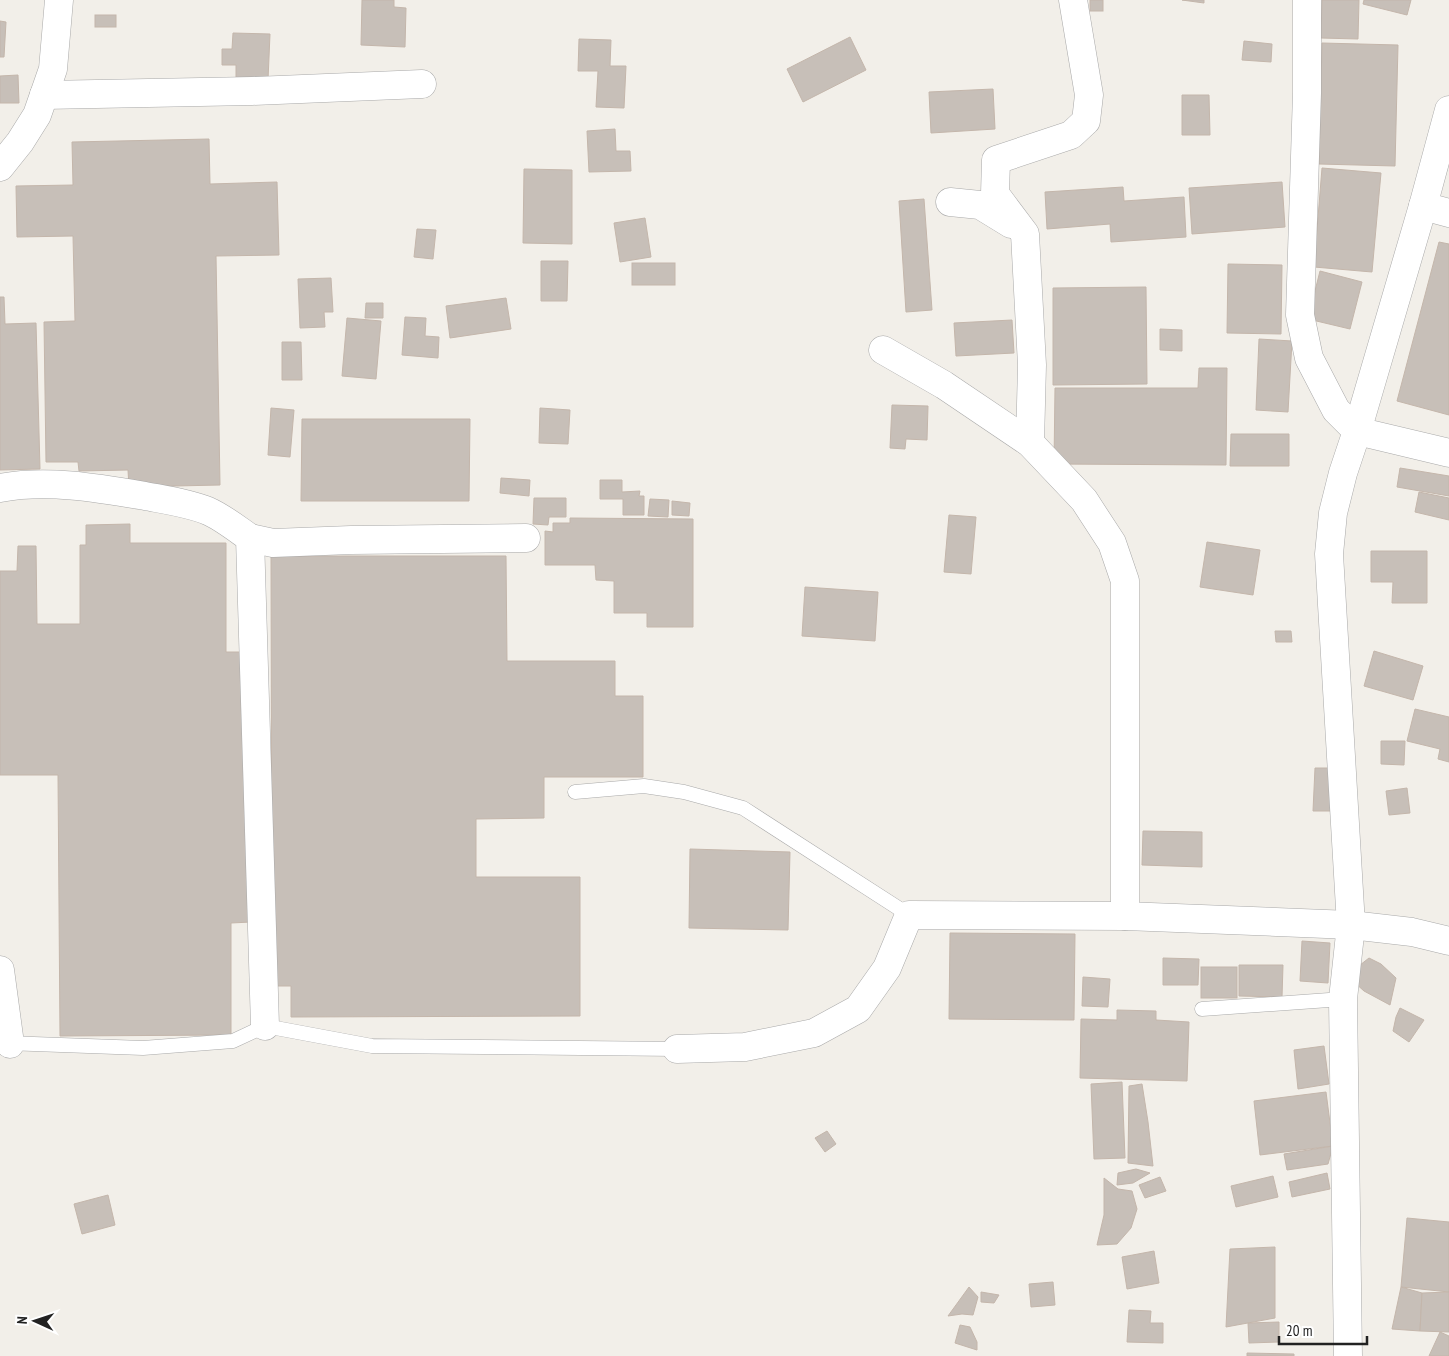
<svg xmlns="http://www.w3.org/2000/svg" width="1449" height="1356" viewBox="0 0 1449 1356" font-family="'PT Sans Narrow',sans-serif">
  <rect width="100%" height="100%" fill="#f2efe9"/>
  <g fill="#c7bfb8" stroke="#c4b6ab">
    <path d="M 362,0 L 394,0 L 394,7 L 406,8 L 405,47 L 361,45 Z"/>
    <rect x="1090" y="0" width="13" height="11"/>
    <path d="M 1182,0 L 1204,0 L 1204,3 Z"/>
    <path d="M 1322,0 L 1359,0 L 1358,39 L 1321,38 Z"/>
    <path d="M 1364,0 L 1411,0 L 1407,15 L 1363,4 Z"/>
    <rect x="95" y="15" width="21" height="12"/>
    <path d="M 0,21 L 6,22 L 4,57 L 0,57 Z"/>
    <path d="M 233,33 L 270,34 L 268,80 L 236,79 L 236,65 L 222,65 L 222,49 L 232,49 Z"/>
    <path d="M 850,37 L 866,70 L 803,102 L 787,69 Z"/>
    <path d="M 579,39 L 611,40 L 610,66 L 626,66 L 624,108 L 596,107 L 598,71 L 578,71 Z"/>
    <path d="M 1244,41 L 1272,44 L 1271,62 L 1242,60 Z"/>
    <path d="M 1322,43 L 1398,45 L 1395,166 L 1319,164 Z"/>
    <path d="M 18,75 L 19,103 L 0,103 L 0,76 Z"/>
    <path d="M 993,89 L 995,129 L 931,133 L 929,92 Z"/>
    <path d="M 1182,95 L 1209,95 L 1210,135 L 1182,135 Z"/>
    <path d="M 615,129 L 616,151 L 630,151 L 631,171 L 589,172 L 587,131 Z"/>
    <path d="M 209,139 L 210,184 L 277,182 L 279,255 L 216,256 L 220,485 L 129,487 L 128,470 L 79,471 L 78,462 L 46,462 L 44,322 L 75,321 L 73,236 L 17,237 L 16,186 L 73,185 L 72,142 Z"/>
    <path d="M 1322,168 L 1381,173 L 1372,272 L 1314,267 Z"/>
    <path d="M 524,169 L 572,170 L 572,244 L 523,243 Z"/>
    <path d="M 1282,182 L 1285,227 L 1192,234 L 1189,188 Z"/>
    <path d="M 1123,187 L 1124,201 L 1184,197 L 1186,237 L 1111,242 L 1110,224 L 1047,229 L 1045,192 Z"/>
    <path d="M 924,199 L 932,310 L 906,312 L 899,201 Z"/>
    <path d="M 645,218 L 651,257 L 620,262 L 614,223 Z"/>
    <path d="M 417,229 L 436,230 L 433,259 L 414,257 Z"/>
    <path d="M 1439,242 L 1449,244 L 1449,415 L 1397,401 Z"/>
    <path d="M 541,261 L 568,261 L 567,301 L 541,301 Z"/>
    <rect x="632" y="263" width="43" height="22"/>
    <path d="M 1228,264 L 1282,265 L 1281,334 L 1227,333 Z"/>
    <path d="M 1320,271 L 1362,282 L 1350,329 L 1308,319 Z"/>
    <path d="M 331,278 L 333,312 L 324,312 L 325,327 L 300,328 L 298,279 Z"/>
    <path d="M 1146,287 L 1147,384 L 1053,385 L 1053,288 Z"/>
    <path d="M 0,297 L 4,297 L 5,324 L 36,323 L 40,469 L 0,470 Z"/>
    <path d="M 506,298 L 511,329 L 450,338 L 446,306 Z"/>
    <path d="M 366,303 L 383,303 L 383,318 L 365,318 Z"/>
    <path d="M 405,317 L 426,318 L 425,336 L 439,337 L 438,358 L 402,355 Z"/>
    <path d="M 347,318 L 381,321 L 376,379 L 342,376 Z"/>
    <path d="M 1012,320 L 1014,353 L 956,356 L 954,323 Z"/>
    <path d="M 1160,329 L 1182,330 L 1182,351 L 1160,350 Z"/>
    <path d="M 1259,339 L 1292,341 L 1288,412 L 1256,410 Z"/>
    <path d="M 282,342 L 301,342 L 302,380 L 282,380 Z"/>
    <path d="M 1199,368 L 1227,368 L 1226,465 L 1054,464 L 1055,388 L 1198,388 Z"/>
    <path d="M 892,405 L 928,406 L 927,440 L 906,439 L 905,449 L 890,448 Z"/>
    <path d="M 271,408 L 294,410 L 290,457 L 268,455 Z"/>
    <path d="M 540,408 L 570,410 L 568,444 L 539,443 Z"/>
    <path d="M 302,419 L 470,419 L 469,501 L 301,501 Z"/>
    <path d="M 1231,434 L 1289,434 L 1289,466 L 1230,466 Z"/>
    <path d="M 1400,468 L 1449,476 L 1449,496 L 1397,487 Z"/>
    <path d="M 501,478 L 530,480 L 529,496 L 500,493 Z"/>
    <path d="M 600,480 L 622,480 L 622,492 L 640,491 L 639,496 L 644,496 L 644,515 L 623,515 L 623,499 L 600,499 Z"/>
    <path d="M 1419,492 L 1449,498 L 1449,520 L 1415,512 Z"/>
    <path d="M 534,498 L 566,498 L 566,517 L 549,517 L 548,525 L 533,524 Z"/>
    <path d="M 650,499 L 669,500 L 668,517 L 648,516 Z"/>
    <path d="M 672,501 L 690,503 L 689,516 L 672,515 Z"/>
    <path d="M 949,515 L 976,517 L 971,574 L 944,572 Z"/>
    <path d="M 570,518 L 693,519 L 693,627 L 647,627 L 647,613 L 614,613 L 614,581 L 596,580 L 595,565 L 545,565 L 545,531 L 553,532 L 553,523 L 570,523 Z"/>
    <path d="M 130,524 L 130,543 L 226,543 L 226,652 L 250,652 L 251,922 L 231,923 L 231,1035 L 60,1036 L 58,775 L 0,775 L 0,571 L 17,571 L 18,546 L 36,546 L 37,624 L 80,624 L 80,545 L 86,545 L 86,525 Z"/>
    <path d="M 1207,542 L 1260,550 L 1253,595 L 1200,587 Z"/>
    <path d="M 1371,551 L 1427,551 L 1427,603 L 1392,603 L 1393,582 L 1371,582 Z"/>
    <path d="M 271,556 L 506,556 L 507,661 L 615,661 L 615,696 L 643,696 L 643,777 L 544,777 L 544,818 L 476,819 L 476,877 L 580,877 L 580,1016 L 291,1017 L 291,986 L 272,986 Z"/>
    <path d="M 805,587 L 878,592 L 875,641 L 802,636 Z"/>
    <path d="M 1275,631 L 1291,631 L 1292,642 L 1276,642 Z"/>
    <path d="M 1374,651 L 1423,666 L 1413,700 L 1364,686 Z"/>
    <path d="M 1415,709 L 1449,717 L 1449,762 L 1438,759 L 1440,749 L 1407,741 Z"/>
    <path d="M 1381,741 L 1405,741 L 1404,765 L 1381,764 Z"/>
    <path d="M 1315,768 L 1332,768 L 1331,811 L 1313,811 Z"/>
    <path d="M 1407,788 L 1410,813 L 1389,815 L 1386,791 Z"/>
    <path d="M 1143,831 L 1202,832 L 1202,867 L 1142,865 Z"/>
    <path d="M 690,849 L 790,852 L 788,930 L 689,928 Z"/>
    <path d="M 950,933 L 1075,934 L 1074,1020 L 949,1019 Z"/>
    <path d="M 1302,941 L 1330,943 L 1328,983 L 1300,981 Z"/>
    <path d="M 1163,958 L 1199,959 L 1198,985 L 1163,985 Z"/>
    <path d="M 1369,958 L 1381,964 L 1396,978 L 1390,1005 L 1364,991 L 1354,982 L 1355,969 Z"/>
    <path d="M 1239,965 L 1283,965 L 1282,997 L 1239,996 Z"/>
    <rect x="1201" y="967" width="36" height="31"/>
    <path d="M 1083,977 L 1110,979 L 1108,1007 L 1082,1006 Z"/>
    <path d="M 1400,1008 L 1424,1020 L 1409,1042 L 1393,1031 L 1396,1017 Z"/>
    <path d="M 1117,1010 L 1156,1011 L 1156,1020 L 1189,1022 L 1187,1081 L 1080,1078 L 1081,1019 L 1117,1020 Z"/>
    <path d="M 1324,1046 L 1329,1084 L 1298,1089 L 1294,1050 Z"/>
    <path d="M 1122,1082 L 1125,1158 L 1094,1159 L 1091,1084 Z"/>
    <path d="M 1142,1084 L 1148,1122 L 1153,1166 L 1128,1163 L 1129,1086 Z"/>
    <path d="M 1326,1092 L 1333,1146 L 1260,1155 L 1254,1101 Z"/>
    <path d="M 827,1131 L 836,1144 L 825,1152 L 815,1138 Z"/>
    <path d="M 1333,1146 L 1328,1164 L 1287,1170 L 1284,1154 Z"/>
    <path d="M 1136,1169 L 1150,1173 L 1133,1183 L 1117,1185 L 1118,1173 Z"/>
    <path d="M 1327,1173 L 1330,1189 L 1292,1197 L 1289,1182 Z"/>
    <path d="M 1273,1176 L 1278,1197 L 1236,1207 L 1231,1186 Z"/>
    <path d="M 1160,1177 L 1166,1191 L 1145,1198 L 1139,1185 Z"/>
    <path d="M 1104,1178 L 1118,1189 L 1132,1191 L 1137,1209 L 1131,1228 L 1117,1244 L 1097,1245 L 1104,1215 Z"/>
    <path d="M 108,1195 L 115,1225 L 82,1234 L 74,1204 Z"/>
    <path d="M 1407,1218 L 1449,1222 L 1449,1292 L 1401,1287 Z"/>
    <path d="M 1275,1247 L 1275,1318 L 1226,1327 L 1230,1249 Z"/>
    <path d="M 1154,1251 L 1159,1283 L 1127,1289 L 1122,1257 Z"/>
    <path d="M 1053,1282 L 1055,1305 L 1031,1307 L 1029,1284 Z"/>
    <path d="M 969,1287 L 978,1297 L 973,1315 L 962,1314 L 948,1316 Z"/>
    <path d="M 1401,1287 L 1422,1293 L 1420,1331 L 1392,1329 Z"/>
    <path d="M 981,1292 L 999,1295 L 994,1303 L 981,1302 Z"/>
    <path d="M 1449,1292 L 1449,1332 L 1420,1331 L 1422,1293 Z"/>
    <path d="M 1129,1310 L 1151,1311 L 1150,1323 L 1163,1323 L 1163,1343 L 1127,1342 Z"/>
    <path d="M 1279,1322 L 1279,1342 L 1249,1343 L 1248,1323 Z"/>
    <path d="M 960,1325 L 970,1327 L 977,1342 L 977,1350 L 955,1343 Z"/>
    <path d="M 1440,1332 L 1449,1336 L 1449,1356 L 1429,1356 Z"/>
    <path d="M 1247,1353 L 1294,1354 L 1294,1356 L 1247,1356 Z"/>
  </g>
  <g fill="none" stroke-linecap="round" stroke-linejoin="round">
    <g stroke="#a9a9a9" stroke-width="15">
      <g id="lane">
        <path d="M 575,792 L 644,786 L 684,792 L 743,808 L 909,915"/>
        <path d="M 1202,1009 L 1343,999"/>
        <path d="M 6,1043 L 143,1048 L 233,1041 L 265,1026 L 372,1046 L 677,1049"/>
      </g>
    </g>
    <g stroke="#a9a9a9" stroke-width="29">
      <g id="street">
        <path d="M 1307,0 L 1307,93 L 1300,315 L 1309,358 L 1336,410 L 1357,431 L 1449,453"/>
        <path d="M 44,95 L 252,91 L 422,84"/>
        <path d="M 0,167 L 20,142 L 37,115 L 53,69 L 59,0"/>
        <path d="M 950,202 L 980,205 L 1011,224"/>
        <path d="M 1423,206 L 1449,213"/>
        <path d="M 883,350 L 944,385 L 1030,443 L 1084,500 L 1112,543 L 1125,581 L 1125,916"/>
        <path d="M 1030,443 L 1032,365 L 1025,234 L 995,194 L 996,160 L 1071,135 L 1086,121 L 1089,95 L 1073,0"/>
        <path d="M 0,488 C 47,479 98,488 145,496 C 166,500 188,503 208,511 C 222,517 237,529 250,538 L 265,1026"/>
        <path d="M 250,538 L 273,543 L 351,540 L 526,538"/>
        <path d="M 0,970 L 10,1044"/>
        <path d="M 677,1049 L 745,1047 L 814,1033 L 858,1009 L 887,968 L 909,915 L 1125,916 L 1351,925 L 1412,932 L 1449,941"/>
        <path d="M 1348,1356 L 1343,999 L 1351,925 L 1329,554 L 1333,513 L 1343,473 L 1357,431 L 1423,206 L 1449,110"/>
      </g>
    </g>
    <use href="#lane" stroke="#fff" stroke-width="14"/>
    <use href="#street" stroke="#fff" stroke-width="28"/>
  </g>
  <g transform="translate(35 1321) rotate(273)" stroke="#ffffff" stroke-width="4" paint-order="stroke">
  <path d="M0-4L9 19L0 12L-9 19Z" fill="#222222"/>
  <text y="-8" font-size="14" font-weight="bold" text-anchor="middle" fill="#222222">N</text>
  </g>
  <path d="M1279 1336v8h88v-8" fill="none" stroke="#222222" stroke-width="2.5"/>
  <text x="1286" y="1336" font-size="15" fill="#222222" stroke="#ffffff" stroke-width="4" paint-order="stroke">20 m</text>
</svg>
